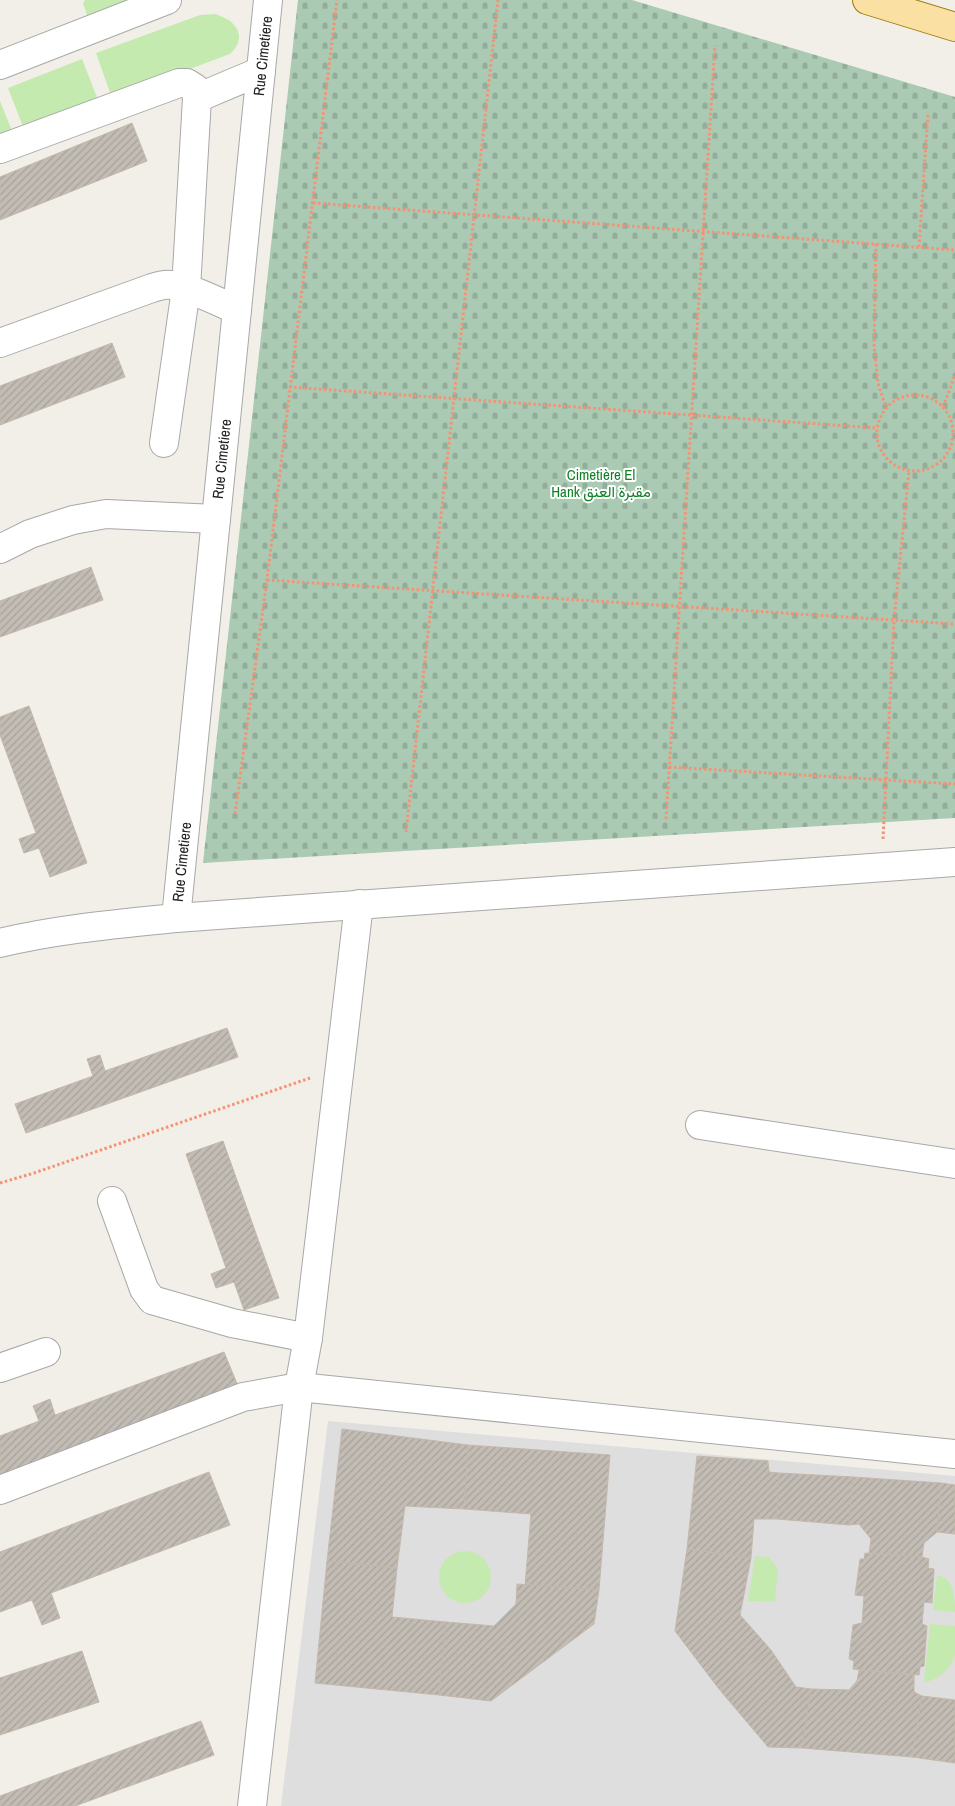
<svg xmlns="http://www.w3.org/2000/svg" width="955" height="1806" viewBox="0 0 955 1806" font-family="'Archivo Narrow',Vazirmatn,sans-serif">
  <defs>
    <pattern id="cemetery-stones" width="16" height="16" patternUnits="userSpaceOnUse" patternTransform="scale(1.25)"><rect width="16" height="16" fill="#aacab3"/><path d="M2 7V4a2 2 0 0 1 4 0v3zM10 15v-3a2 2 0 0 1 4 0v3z" fill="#92ad9a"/></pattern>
    <pattern id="building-hatch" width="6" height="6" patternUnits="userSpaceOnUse" patternTransform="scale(1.25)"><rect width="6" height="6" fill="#c2bcb4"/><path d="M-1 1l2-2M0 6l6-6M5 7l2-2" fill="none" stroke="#a6a19a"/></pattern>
  </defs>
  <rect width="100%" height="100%" fill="#f1efe8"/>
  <path fill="#dfdede" d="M 328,1421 L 955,1476 L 955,1806 L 281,1806 Z"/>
  <g fill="#c5eab0">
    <path d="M 85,0 L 143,0 L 89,21 L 83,3 Z"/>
    <path d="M 216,14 C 222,17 231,20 234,25 C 243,35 239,46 230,54 L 112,98 L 96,53 L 200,15 Z"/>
    <path d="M 82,59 L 98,100 L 24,129 L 8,88 Z"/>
    <path d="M 0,101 L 12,131 L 0,136 Z"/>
    <circle cx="465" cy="1577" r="26"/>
    <path d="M 755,1556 L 769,1557 L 778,1569 L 775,1602 L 748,1601 Z"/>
    <path d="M 937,1575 C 955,1579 955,1597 955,1612 L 933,1610 Z"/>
    <path d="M 930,1624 L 955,1626 C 955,1635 955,1645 955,1654 C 953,1667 938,1681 924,1682 Z"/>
  </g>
  <path fill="url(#cemetery-stones)" d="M 298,0 L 632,0 L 955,97 L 955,818 L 203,863 Z"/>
  <g fill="url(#building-hatch)" stroke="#c3b8ab">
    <path d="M 132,123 L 147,161 L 0,220 L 0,177 Z"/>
    <path d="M 112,343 L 125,377 L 0,425 L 0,386 Z"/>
    <path d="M 91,567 L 103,600 L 0,637 L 0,601 Z"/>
    <path d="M 29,706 L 87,863 L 50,877 L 39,848 L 24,853 L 19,839 L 36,833 L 0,735 L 0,717 Z"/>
    <path d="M 227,1028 L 238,1057 L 26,1133 L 15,1104 L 93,1076 L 87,1059 L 100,1055 L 105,1071 Z"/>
    <path d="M 223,1141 L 279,1298 L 244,1310 L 234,1282 L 216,1288 L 211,1274 L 226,1268 L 186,1154 Z"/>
    <path d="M 224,1352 L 238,1386 L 0,1477 L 0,1436 L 39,1421 L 33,1406 L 50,1399 L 55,1415 Z"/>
    <path d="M 342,1429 L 468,1445 L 464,1509 L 405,1506 L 397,1568 L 327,1561 Z"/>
    <path d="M 468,1445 L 610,1455 L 599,1590 L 525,1585 L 531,1514 L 464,1509 Z"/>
    <path d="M 697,1456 L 768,1461 L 769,1472 L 779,1473 L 777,1519 L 754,1519 L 751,1558 L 687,1549 Z"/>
    <path d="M 209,1472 L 230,1525 L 51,1593 L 60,1618 L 42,1625 L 32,1600 L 0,1612 L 0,1552 Z"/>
    <path d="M 779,1473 L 853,1477 L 849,1525 L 777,1519 Z"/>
    <path d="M 853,1477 L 941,1483 L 937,1532 L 924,1543 L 922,1557 L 869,1553 L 871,1539 L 859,1524 L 849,1525 Z"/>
    <path d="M 941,1483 L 955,1485 L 955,1534 L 937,1532 Z"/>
    <path d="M 687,1549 L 751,1558 L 740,1615 L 771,1650 L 719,1689 L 675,1631 Z"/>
    <path d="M 865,1553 L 922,1557 L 929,1559 L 928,1568 L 934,1569 L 932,1603 L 924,1602 L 922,1624 L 927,1626 L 924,1666 L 920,1667 L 919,1675 L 853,1669 L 854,1661 L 849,1659 L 853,1625 L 862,1623 L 864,1596 L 855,1595 L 860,1559 L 864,1559 Z"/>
    <path d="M 327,1561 L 397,1568 L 392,1617 L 446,1622 L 439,1695 L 315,1683 Z"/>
    <path d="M 517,1584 L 599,1590 L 594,1624 L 491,1701 L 439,1695 L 446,1622 L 494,1626 L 516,1604 Z"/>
    <path d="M 771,1650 L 796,1687 L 811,1689 L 802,1748 L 768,1747 L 719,1689 Z"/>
    <path d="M 82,1651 L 99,1702 L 0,1735 L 0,1678 Z"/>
    <path d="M 859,1670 L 914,1675 L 914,1692 L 922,1696 L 912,1757 L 802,1748 L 811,1689 L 849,1690 L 857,1681 Z"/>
    <path d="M 922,1696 L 955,1700 L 955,1763 L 912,1757 Z"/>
    <path d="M 201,1721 L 214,1755 L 75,1806 L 0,1806 L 0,1796 Z"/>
  </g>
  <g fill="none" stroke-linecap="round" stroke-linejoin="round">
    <g stroke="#a8a8a8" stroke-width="30">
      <g id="minor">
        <path d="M 0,65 L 167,0"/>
        <path d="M 0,149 L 179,83 L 187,83 L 195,88 L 197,98 L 261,71"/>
        <path d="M 0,343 L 152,288 C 158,286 165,284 171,285 C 187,286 221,303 237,310"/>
        <path d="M 164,443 L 186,289 L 197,98"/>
        <path d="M 0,549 L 30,534 L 73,520 L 106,514 L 216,519"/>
        <path d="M 176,918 L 268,0"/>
        <path d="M 0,943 C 58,929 117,924 176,918 L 955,862"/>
        <path d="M 700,1125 L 955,1164"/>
        <path d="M 112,1201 L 144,1289 L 152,1300 L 232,1323 L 308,1338"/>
        <path d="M 0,1368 L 46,1352"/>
        <path d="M 0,1490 L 243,1397 L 299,1387 L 955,1454"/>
        <path d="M 252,1806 L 299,1387 L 308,1338 L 359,904"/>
      </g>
    </g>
    <g stroke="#9c7d02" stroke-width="30">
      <path id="major" d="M 867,0 L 955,27"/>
    </g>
    <g stroke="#f89173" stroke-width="3" stroke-dasharray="2.5 2.5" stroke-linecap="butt">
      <path d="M 313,203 L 955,250"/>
      <path d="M 876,244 L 874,345 L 878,383 L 886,408"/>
      <path d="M 919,247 L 928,114"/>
      <path d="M 289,387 L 877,428"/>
      <circle cx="915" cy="433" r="38"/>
      <path d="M 943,407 L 955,375"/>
      <path d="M 267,580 L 955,624"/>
      <path d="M 669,767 L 955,784"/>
      <path d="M 235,814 L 267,580 L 337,0"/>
      <path d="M 666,819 L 715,45"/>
      <path d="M 406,832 L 498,0"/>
      <path d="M 883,839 L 894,620 L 909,471"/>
      <path d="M 0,1183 L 34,1173 L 310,1078"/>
    </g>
    <use href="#minor" stroke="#fff" stroke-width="28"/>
    <use href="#major" stroke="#fbe0a4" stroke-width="28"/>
  </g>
  <g text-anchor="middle" stroke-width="4" stroke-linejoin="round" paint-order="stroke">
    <g font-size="15" fill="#212121" stroke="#fff">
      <text transform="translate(263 56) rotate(-84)" y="5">Rue Cimetiere</text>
      <text transform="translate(222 459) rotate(-84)" y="5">Rue Cimetiere</text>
      <text transform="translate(182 862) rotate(-84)" y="5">Rue Cimetiere</text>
    </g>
    <g font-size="15" fill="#0e8126" stroke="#fff">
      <text x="601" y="480">Cimetière El<tspan x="601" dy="17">Hank مقبرة العنق</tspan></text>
    </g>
  </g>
</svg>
